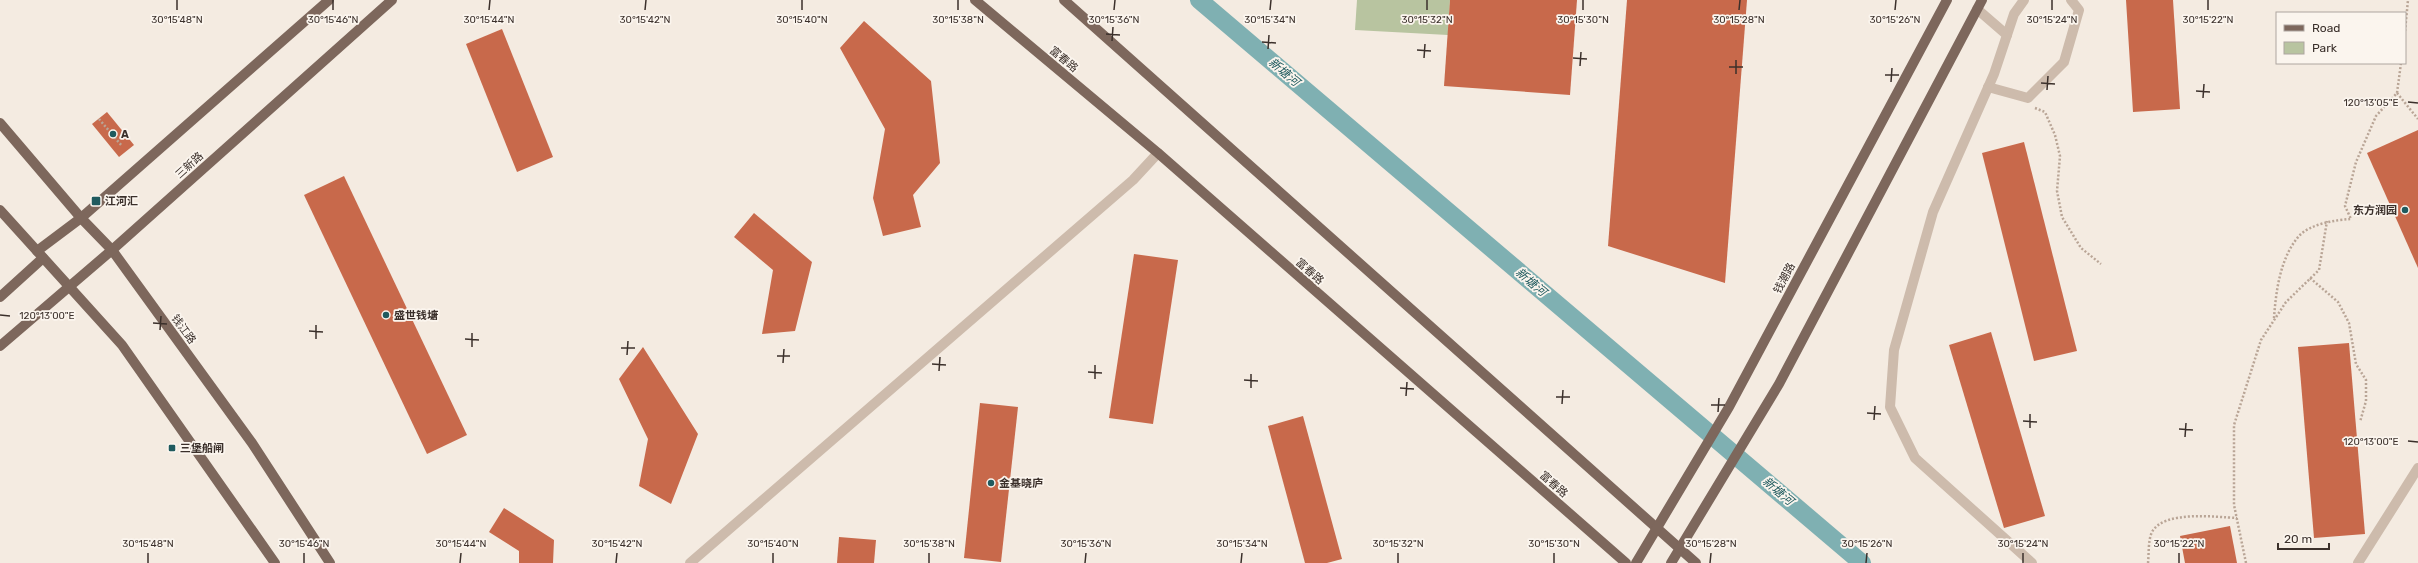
<svg xmlns="http://www.w3.org/2000/svg" width="2418" height="563" viewBox="0 0 2418 563" font-family="Rubik,'Noto Sans SC',sans-serif">
  <rect width="100%" height="100%" fill="#f4ebe1"/>
  <path fill="#b8c4a0" d="M 1357,0 L 1450,0 L 1448,35 L 1355,30 Z"/>
  <g fill="none" stroke-linecap="round" stroke-linejoin="round">
    <path stroke="#7fb0b2" stroke-width="18" d="M 1199,0 L 1862,563"/>
  </g>
  <g fill="#c8694b">
    <path d="M 1450,0 L 1577,0 L 1570,95 L 1444,86 Z"/>
    <path d="M 1627,0 L 1747,0 L 1725,283 L 1608,246 Z"/>
    <path d="M 2126,0 L 2173,0 L 2180,109 L 2133,112 Z"/>
    <path d="M 864,21 L 931,81 L 940,163 L 913,195 L 921,227 L 883,236 L 873,198 L 885,129 L 840,48 Z"/>
    <path d="M 502,29 L 553,157 L 517,172 L 466,44 Z"/>
    <path d="M 107,112 L 134,145 L 119,157 L 92,124 Z"/>
    <path d="M 2418,130 L 2418,268 L 2367,153 Z"/>
    <path d="M 2024,142 L 2077,351 L 2034,361 L 1982,153 Z"/>
    <path d="M 344,176 L 467,435 L 427,454 L 304,195 Z"/>
    <path d="M 754,213 L 812,262 L 795,331 L 762,334 L 773,270 L 734,237 Z"/>
    <path d="M 1134,254 L 1178,260 L 1153,424 L 1109,418 Z"/>
    <path d="M 1991,332 L 2045,516 L 2004,528 L 1949,345 Z"/>
    <path d="M 2349,343 L 2365,534 L 2314,538 L 2298,347 Z"/>
    <path d="M 643,347 L 698,434 L 671,504 L 639,486 L 648,439 L 619,379 Z"/>
    <path d="M 980,403 L 1018,407 L 1001,562 L 964,558 Z"/>
    <path d="M 1303,416 L 1342,559 L 1327,563 L 1305,563 L 1268,426 Z"/>
    <path d="M 504,508 L 554,540 L 553,563 L 519,563 L 519,551 L 489,532 Z"/>
    <path d="M 2230,526 L 2237,563 L 2185,563 L 2180,536 Z"/>
    <path d="M 839,537 L 876,540 L 874,563 L 837,563 Z"/>
  </g>
  <g fill="none" stroke-linecap="round" stroke-linejoin="round">
    <g stroke="#b9a596" stroke-width="2.5" stroke-dasharray="2 2" stroke-linecap="butt">
      <path d="M 2405,31 L 2408,0"/>
      <path d="M 2397,93 L 2418,119"/>
      <path d="M 2035,108 L 2045,112 L 2055,135 L 2060,156 L 2057,191 L 2062,217 L 2081,248 L 2101,264"/>
      <path d="M 99,119 L 122,146"/>
      <path d="M 2310,278 L 2338,302 L 2349,323 L 2356,364 L 2366,380 L 2366,401 L 2360,422"/>
      <path d="M 2274,318 C 2276,291 2280,258 2299,236 C 2310,224 2335,220 2351,219 L 2345,206 L 2356,162 L 2376,116 L 2397,93 L 2401,63"/>
      <path d="M 2148,563 C 2149,554 2148,540 2152,532 C 2164,510 2216,517 2237,518"/>
      <path d="M 2246,563 L 2234,505 L 2234,425 L 2261,340 L 2286,302 L 2319,270 L 2327,221"/>
    </g>
    <g stroke="#cdbbac" stroke-width="10">
      <path d="M 2024,0 L 2014,14 L 1994,74 L 1933,212 L 1894,350 L 1890,407 L 1915,458 L 2032,563"/>
      <path d="M 1977,9 L 2007,35"/>
      <path d="M 1988,87 L 2028,98 L 2064,62 L 2079,10 L 2071,0"/>
      <path d="M 690,563 L 1133,180 L 1158,153"/>
      <path d="M 2358,563 L 2418,468"/>
    </g>
    <g stroke="#7d675c" stroke-width="10">
      <path d="M 975,0 L 1158,153 L 1626,563"/>
      <path d="M 1064,0 L 1696,563"/>
      <path d="M 0,123 L 81,218 L 112,250 L 252,443 L 330,563"/>
      <path d="M 0,210 L 122,345 L 275,563"/>
      <path d="M 37,251 L 81,218 L 329,0"/>
      <path d="M 0,297 L 43,258"/>
      <path d="M 0,346 L 112,250 L 392,0"/>
      <path d="M 1636,563 L 1729,407 L 1947,0"/>
      <path d="M 1671,563 L 1779,384 L 1982,0"/>
    </g>
  </g>
  <path fill="none" stroke="#3b302b" stroke-width="1.5" d="M 177,10 L 177,0M 333,10 L 333,0M 489,10 L 490,0M 645,10 L 646,0M 802,10 L 802,0M 958,10 L 958,0M 1114,10 L 1115,0M 1270,10 L 1271,0M 1427,10 L 1427,0M 1583,10 L 1583,0M 1739,10 L 1740,0M 1895,10 L 1896,0M 2052,10 L 2052,0M 2208,10 L 2208,0M 1106,34 L 1120,35M 1112,41 L 1113,27M 1262,42 L 1276,43M 1268,49 L 1269,35M 1417,50 L 1431,51M 1424,58 L 1425,44M 1573,58 L 1587,59M 1580,66 L 1581,52M 1729,67 L 1743,67M 1736,74 L 1736,60M 1885,75 L 1899,75M 1891,82 L 1892,68M 2041,83 L 2055,84M 2047,90 L 2048,76M 2196,91 L 2210,92M 2203,98 L 2204,84M 2408,102 L 2418,103M 0,315 L 10,316M 153,323 L 167,324M 160,330 L 161,316M 309,331 L 323,332M 316,339 L 316,325M 465,339 L 479,340M 472,347 L 472,333M 621,348 L 635,348M 627,355 L 628,341M 777,356 L 790,356M 783,363 L 784,349M 932,364 L 946,365M 939,371 L 940,357M 1088,372 L 1102,373M 1095,379 L 1095,365M 1244,380 L 1258,381M 1251,388 L 1251,374M 1400,388 L 1414,389M 1406,396 L 1407,382M 1556,397 L 1570,397M 1562,404 L 1563,390M 1711,405 L 1725,405M 1718,412 L 1719,398M 1867,413 L 1881,414M 1874,420 L 1875,406M 2023,421 L 2037,422M 2030,428 L 2030,414M 2179,429 L 2193,430M 2185,437 L 2186,423M 2408,441 L 2418,442M 148,563 L 148,553M 304,563 L 304,553M 460,563 L 461,553M 616,563 L 617,553M 773,563 L 773,553M 929,563 L 929,553M 1085,563 L 1086,553M 1241,563 L 1242,553M 1398,563 L 1398,553M 1554,563 L 1554,553M 1710,563 L 1711,553M 1866,563 L 1867,553M 2023,563 L 2023,553M 2179,563 L 2179,553"/>
  <g fill="#1f5a5e" stroke="#fbf5ee" stroke-width="1.5">
    <circle cx="113" cy="134" r="4"/>
    <rect x="91" y="196" width="10" height="10" rx="2"/>
    <circle cx="2405" cy="210" r="4"/>
    <circle cx="386" cy="315" r="4"/>
    <rect x="168" y="444" width="8" height="8" rx="2"/>
    <circle cx="991" cy="483" r="4"/>
  </g>
  <g text-anchor="middle" stroke-width="3.5" stroke-linejoin="round" paint-order="stroke">
    <g font-size="11" fill="#3b302b" stroke="#fbf5ee">
      <text transform="translate(1064 59) rotate(40)" y="4">富春路</text>
      <text transform="translate(189 165) rotate(-42)" y="4">三新路</text>
      <text transform="translate(1310 271) rotate(41)" y="4">富春路</text>
      <text transform="translate(1784 278) rotate(-62)" y="4">钱潮路</text>
      <text transform="translate(184 329) rotate(54)" y="4">钱江路</text>
      <text transform="translate(1554 484) rotate(41)" y="4">富春路</text>
    </g>
    <g font-size="11" font-weight="bold" fill="#3b302b" stroke="#fbf5ee" text-anchor="start">
      <text x="121" y="138">A</text>
      <text x="105" y="205">江河汇</text>
      <text x="2397" y="214" text-anchor="end">东方润园</text>
      <text x="394" y="319">盛世钱塘</text>
      <text x="180" y="452">三堡船闸</text>
      <text x="999" y="487">金基晓庐</text>
    </g>
    <g font-size="12" font-style="italic" fill="#1f5a5e" stroke="#fbf5ee">
      <text transform="translate(1284 72) rotate(40)" y="4">新塘河</text>
      <text transform="translate(1531 282) rotate(40)" y="4">新塘河</text>
      <text transform="translate(1778 491) rotate(40)" y="4">新塘河</text>
    </g>
  </g>
  <g font-size="10" text-anchor="middle" fill="#3b302b" stroke="#fbf5ee" stroke-width="3.5" stroke-linejoin="round" paint-order="stroke">
    <text x="177" y="23">30°15'48"N</text>
    <text x="333" y="23">30°15'46"N</text>
    <text x="489" y="23">30°15'44"N</text>
    <text x="645" y="23">30°15'42"N</text>
    <text x="802" y="23">30°15'40"N</text>
    <text x="958" y="23">30°15'38"N</text>
    <text x="1114" y="23">30°15'36"N</text>
    <text x="1270" y="23">30°15'34"N</text>
    <text x="1427" y="23">30°15'32"N</text>
    <text x="1583" y="23">30°15'30"N</text>
    <text x="1739" y="23">30°15'28"N</text>
    <text x="1895" y="23">30°15'26"N</text>
    <text x="2052" y="23">30°15'24"N</text>
    <text x="2208" y="23">30°15'22"N</text>
    <text x="2371" y="106">120°13'05"E</text>
    <text x="47" y="319">120°13'00"E</text>
    <text x="2371" y="445">120°13'00"E</text>
    <text x="148" y="547">30°15'48"N</text>
    <text x="304" y="547">30°15'46"N</text>
    <text x="461" y="547">30°15'44"N</text>
    <text x="617" y="547">30°15'42"N</text>
    <text x="773" y="547">30°15'40"N</text>
    <text x="929" y="547">30°15'38"N</text>
    <text x="1086" y="547">30°15'36"N</text>
    <text x="1242" y="547">30°15'34"N</text>
    <text x="1398" y="547">30°15'32"N</text>
    <text x="1554" y="547">30°15'30"N</text>
    <text x="1711" y="547">30°15'28"N</text>
    <text x="1867" y="547">30°15'26"N</text>
    <text x="2023" y="547">30°15'24"N</text>
    <text x="2179" y="547">30°15'22"N</text>
  </g>
  <rect x="2276" y="12" width="130" height="52" fill="#fbf5ee" stroke="#aea6a0"/>
  <rect x="2284" y="25" width="20" height="6" fill="#7d675c" stroke="#aea6a0"/>
  <text x="2312" y="32" font-size="12" fill="#3b302b">Road</text>
  <rect x="2284" y="42" width="20" height="12" fill="#b8c4a0" stroke="#aea6a0"/>
  <text x="2312" y="52" font-size="12" fill="#3b302b">Park</text>
  <path d="M2278 543v6h51v-6" fill="none" stroke="#3b302b" stroke-width="2"/>
  <text x="2284" y="543" font-size="12" fill="#3b302b" stroke="#fbf5ee" stroke-width="3" paint-order="stroke">20 m</text>
</svg>
